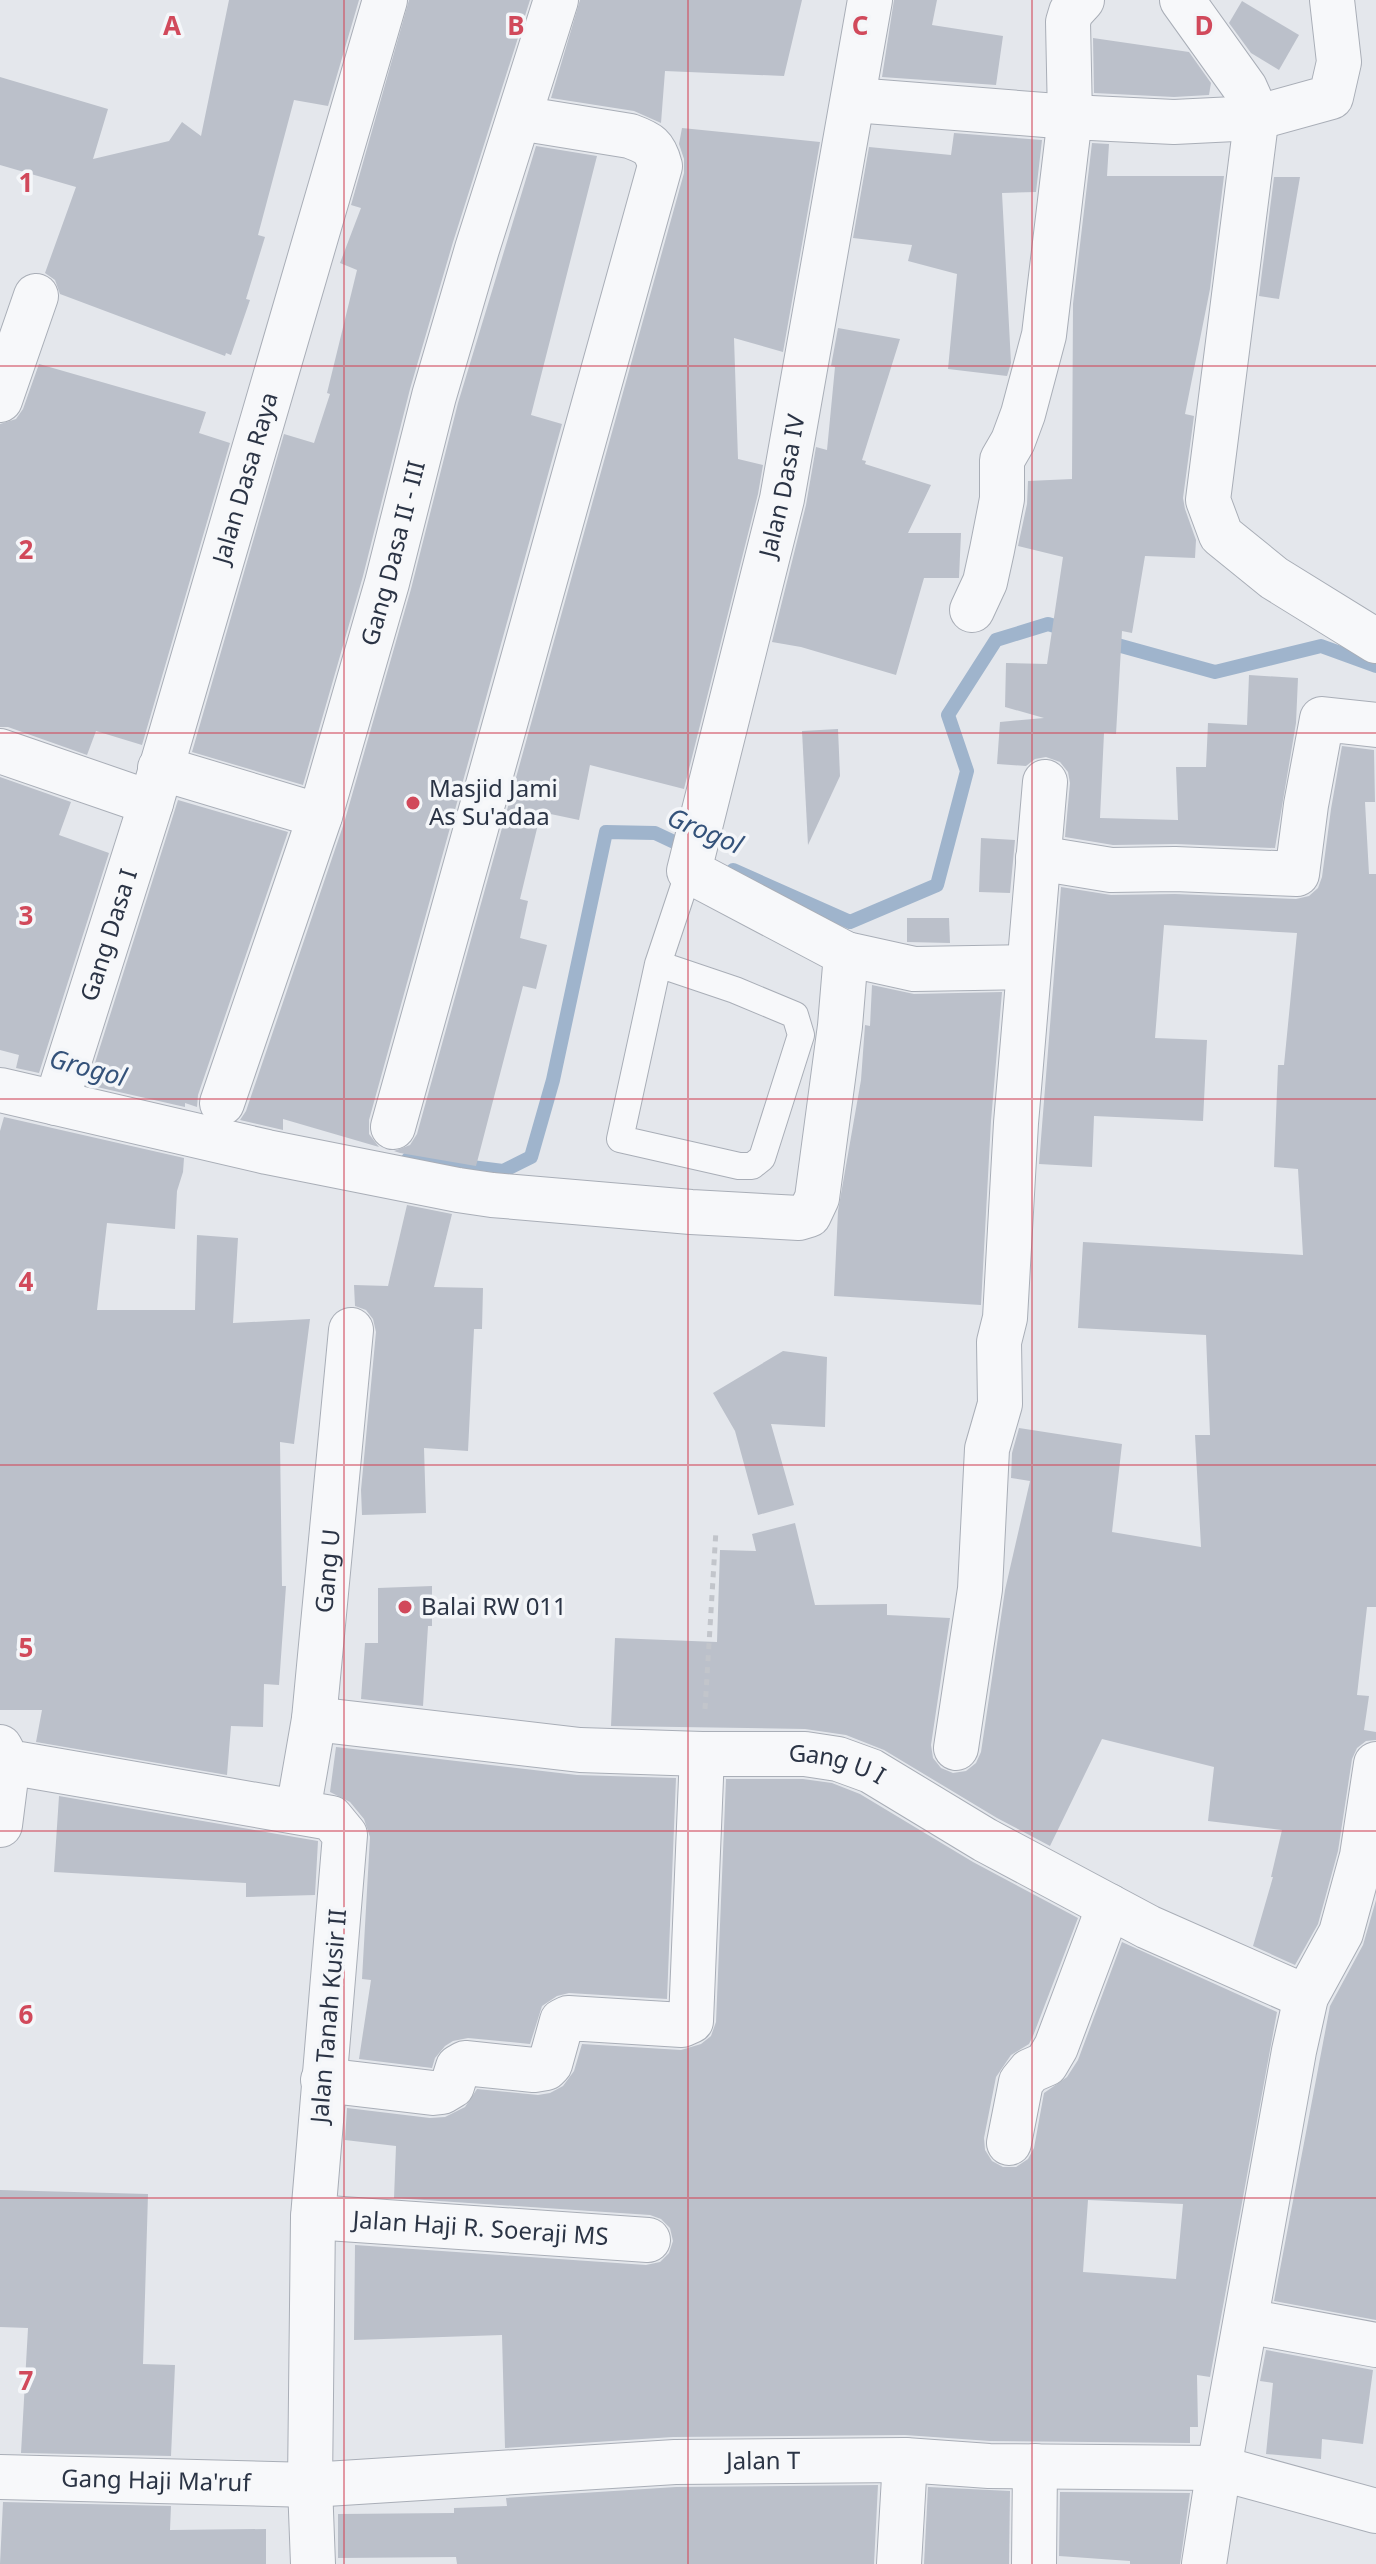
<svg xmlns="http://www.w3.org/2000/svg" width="1376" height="2564" viewBox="0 0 1376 2564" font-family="'Noto Sans',sans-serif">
  <rect width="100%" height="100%" fill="#e4e7ec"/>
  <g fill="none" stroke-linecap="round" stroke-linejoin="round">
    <g stroke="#9fb4cc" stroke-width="14">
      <path d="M 1103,641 L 1215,672 L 1321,646 L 1376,666"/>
      <path d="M 733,870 L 850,922 L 937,885 L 967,771 L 948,715 L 996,640 L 1048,624 L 1068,630"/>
      <path d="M 408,1159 L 503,1171 L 531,1157 L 553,1080 L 606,832 L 655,833 L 689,849"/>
    </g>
  </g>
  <g fill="#bbc0ca" fill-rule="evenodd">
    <path d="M 229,0 L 359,0 L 328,106 L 294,100 L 258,235 L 265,237 L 246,299 L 250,300 L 231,355 L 226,353 L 225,356 L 60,294 L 55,280 L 45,273 L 76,187 L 0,165 L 0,77 L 108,109 L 93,159 L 169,141 L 182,122 L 201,136 Z"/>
    <path d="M 409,0 L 530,0 L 453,242 L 410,389 L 363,576 L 303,785 L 192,752 L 284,434 L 314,443 L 330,394 L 327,393 L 357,270 L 340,263 L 361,208 L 351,205 Z"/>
    <path d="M 580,0 L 802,0 L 784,76 L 665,71 L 661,123 L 634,111 L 551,98 Z"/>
    <path d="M 894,0 L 937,0 L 932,25 L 1003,36 L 996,85 L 882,77 Z"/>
    <path d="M 1242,1 L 1299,35 L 1279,70 L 1251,53 L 1229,23 Z"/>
    <path d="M 1093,38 L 1189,52 L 1211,83 L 1209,95 L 1174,97 L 1094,93 Z"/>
    <path d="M 682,128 L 820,142 L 783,352 L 734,338 L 738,459 L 763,465 L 758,494 L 684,789 L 590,765 L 579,820 L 541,812 L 520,899 L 528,901 L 520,938 L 547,945 L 536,989 L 523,986 L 476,1166 L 400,1153 L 394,1151 L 410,1145 L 417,1134 L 684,173 L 684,159 L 679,144 Z"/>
    <path d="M 954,133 L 1042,140 L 1036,192 L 1002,193 L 1011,363 L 1007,376 L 948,369 L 957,274 L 908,261 L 912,245 L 853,238 L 869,147 L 951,155 Z"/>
    <path d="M 1092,143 L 1109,144 L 1107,176 L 1224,176 L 1210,289 L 1185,414 L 1194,416 L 1183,498 L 1185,509 L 1196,540 L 1195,558 L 1145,556 L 1132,633 L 1122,631 L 1116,734 L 1104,733 L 1100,818 L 1178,820 L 1176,767 L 1206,767 L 1208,723 L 1247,725 L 1249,675 L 1298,678 L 1296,723 L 1275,848 L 1176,844 L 1113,845 L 1065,837 L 1070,783 L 1068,772 L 1060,762 L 1046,757 L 1035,759 L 1026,766 L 997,764 L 1000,722 L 1044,718 L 1005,707 L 1006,663 L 1047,664 L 1063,557 L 1018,546 L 1027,504 L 1028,481 L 1072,479 L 1073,304 Z"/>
    <path d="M 536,146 L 597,156 L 531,415 L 562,424 L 369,1120 L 369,1134 L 379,1147 L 283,1119 L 283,1130 L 240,1120 L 246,1111 L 344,823 L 411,589 L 458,403 Z"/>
    <path d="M 1274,177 L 1300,177 L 1279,299 L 1259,296 Z"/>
    <path d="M 838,328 L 900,339 L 862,460 L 866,461 L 865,464 L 931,485 L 908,533 L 961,533 L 959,578 L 924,578 L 896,675 L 801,647 L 772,642 L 806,505 L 816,447 L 827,450 L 835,367 L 831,366 Z"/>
    <path d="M 39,364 L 206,412 L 199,433 L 230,443 L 142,745 L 96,731 L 87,755 L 8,727 L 0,727 L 0,424 L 16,419 L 23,409 Z"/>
    <path d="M 838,729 L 840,776 L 808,845 L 802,731 Z"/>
    <path d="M 1342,746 L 1374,750 L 1375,802 L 1365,802 L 1369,874 L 1376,874 L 1376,1607 L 1367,1607 L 1357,1695 L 1369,1696 L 1364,1730 L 1376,1732 L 1376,1740 L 1366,1741 L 1357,1748 L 1352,1759 L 1338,1851 L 1318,1924 L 1295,1965 L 1253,1946 L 1273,1877 L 1271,1877 L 1282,1830 L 1208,1821 L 1214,1767 L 1102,1739 L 1050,1846 L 997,1818 L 884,1750 L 846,1735 L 805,1729 L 611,1726 L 615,1638 L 717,1642 L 720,1550 L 756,1551 L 752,1534 L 795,1523 L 815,1605 L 887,1604 L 887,1615 L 950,1618 L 931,1745 L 933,1758 L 941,1768 L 953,1773 L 966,1771 L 976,1763 L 981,1752 L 1005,1590 L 1030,1481 L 1011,1478 L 1012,1453 L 1019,1428 L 1122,1444 L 1112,1532 L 1201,1547 L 1195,1435 L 1210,1435 L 1206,1335 L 1078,1328 L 1083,1242 L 1303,1255 L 1298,1169 L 1274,1167 L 1278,1065 L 1284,1065 L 1297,933 L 1164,925 L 1155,1038 L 1207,1040 L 1203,1121 L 1094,1116 L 1092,1167 L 1039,1164 L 1061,887 L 1111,895 L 1175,894 L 1296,899 L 1309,896 L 1318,888 L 1322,877 L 1331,809 Z"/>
    <path d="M 0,777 L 71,802 L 59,835 L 109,853 L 39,1073 L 16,1068 L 19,1055 L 0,1050 Z"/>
    <path d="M 178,800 L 288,832 L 198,1095 L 197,1107 L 185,1103 L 185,1107 L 88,1085 Z"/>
    <path d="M 981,838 L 1015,840 L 1010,893 L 979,892 Z"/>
    <path d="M 907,918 L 949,918 L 950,943 L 907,942 Z"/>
    <path d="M 872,985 L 914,994 L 1002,992 L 991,1121 L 981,1305 L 834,1296 L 838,1211 L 861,1080 L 865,1025 L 870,1026 Z"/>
    <path d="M 4,1117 L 184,1158 L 183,1172 L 177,1191 L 175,1229 L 107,1223 L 97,1310 L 195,1310 L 197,1235 L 238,1238 L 233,1323 L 310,1319 L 294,1444 L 280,1442 L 282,1586 L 286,1586 L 279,1685 L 264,1684 L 263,1727 L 231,1726 L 227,1775 L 36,1742 L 42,1710 L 0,1710 L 0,1131 Z"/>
    <path d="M 407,1205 L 452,1214 L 434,1287 L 483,1288 L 482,1329 L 474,1329 L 468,1451 L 424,1448 L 426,1513 L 362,1515 L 361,1490 L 376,1332 L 373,1319 L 366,1310 L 355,1306 L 354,1285 L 388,1286 Z"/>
    <path d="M 783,1351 L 827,1357 L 825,1427 L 771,1424 L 794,1505 L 758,1515 L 735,1431 L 713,1393 Z"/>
    <path d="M 432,1586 L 432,1626 L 428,1626 L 423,1706 L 361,1699 L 365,1643 L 378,1643 L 378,1588 Z"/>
    <path d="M 336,1747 L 577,1775 L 676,1778 L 667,1999 L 569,1993 L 557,1996 L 542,2006 L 530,2044 L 468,2038 L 453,2041 L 445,2046 L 435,2058 L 432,2068 L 359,2059 L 371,1980 L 362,1979 L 370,1837 L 364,1819 L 350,1802 L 330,1792 Z"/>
    <path d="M 726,1779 L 803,1779 L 832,1783 L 860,1794 L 973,1862 L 1078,1918 L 1033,2036 L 1029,2044 L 1011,2055 L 996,2077 L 984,2138 L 985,2150 L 992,2161 L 1003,2167 L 1016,2167 L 1028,2159 L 1034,2148 L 1044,2093 L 1067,2077 L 1078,2060 L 1122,1942 L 1277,2012 L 1210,2377 L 1197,2375 L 1198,2427 L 1190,2427 L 1190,2443 L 990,2441 L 905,2435 L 673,2437 L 505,2448 L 502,2335 L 354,2340 L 355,2245 L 646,2265 L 660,2262 L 669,2253 L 673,2241 L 670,2228 L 661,2219 L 650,2215 L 394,2198 L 396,2146 L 345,2140 L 347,2108 L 430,2118 L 445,2117 L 465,2107 L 477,2089 L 538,2095 L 550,2093 L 563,2086 L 574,2071 L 582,2044 L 681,2050 L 701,2044 L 711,2036 L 716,2022 ZM 1088,2200 L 1183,2204 L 1176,2279 L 1083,2272 Z"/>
    <path d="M 59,1796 L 318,1841 L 315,1895 L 246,1897 L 246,1883 L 54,1872 Z"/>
    <path d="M 1376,1900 L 1376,2320 L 1274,2301 L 1330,2006 L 1363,1945 Z"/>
    <path d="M 0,2190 L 148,2194 L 143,2364 L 175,2365 L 171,2456 L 21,2453 L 28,2328 L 0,2327 Z"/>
    <path d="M 1266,2350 L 1373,2370 L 1363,2444 L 1322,2439 L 1321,2459 L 1266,2454 L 1273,2383 L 1260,2381 Z"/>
    <path d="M 878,2485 L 874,2564 L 457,2564 L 456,2557 L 338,2558 L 338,2514 L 454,2513 L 454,2508 L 507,2506 L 506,2498 L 676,2487 Z"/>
    <path d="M 928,2487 L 1010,2491 L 1009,2564 L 924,2564 Z"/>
    <path d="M 1060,2492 L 1190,2493 L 1180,2564 L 1130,2564 L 1130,2561 L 1059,2556 Z"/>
    <path d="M 3,2502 L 171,2506 L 170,2530 L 266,2529 L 266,2564 L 0,2564 Z"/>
  </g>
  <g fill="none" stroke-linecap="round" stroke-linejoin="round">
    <g stroke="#a9aeb7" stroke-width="28">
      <path id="lane" d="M 658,964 L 735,990 L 795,1015 L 801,1035 L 762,1158 L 752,1166 L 739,1166 L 620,1139 L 658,964 L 689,871"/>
    </g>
    <g stroke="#a9aeb7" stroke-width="46">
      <g id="street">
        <path d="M 1182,0 L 1245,88 L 1254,108 L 1255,130 L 1208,500 L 1221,535 L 1274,578 L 1376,641"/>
        <path d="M 854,100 L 1070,117 L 1174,122 L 1255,118 L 1331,97 L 1339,62 L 1332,0"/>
        <path d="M 0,400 L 36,296"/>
        <path d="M 972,610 L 985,582 L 992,550 L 1002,499 L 1002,460 L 1013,441 L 1023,414 L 1044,335 L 1070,117 L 1068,22 L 1071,12 L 1082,0"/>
        <path id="s1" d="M 0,751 L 151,803 L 385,0"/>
        <path d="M 160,768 L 320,816"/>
        <path d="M 1038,858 L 1111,870 L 1175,869 L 1297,874 L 1306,805 L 1322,719 L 1376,725"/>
        <path d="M 846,954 L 914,969 L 1029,967"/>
        <path id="s2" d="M 0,1090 L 267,1152 L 458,1190 L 492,1195 L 691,1212 L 799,1218 L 809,1215 L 817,1198 L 840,1026 L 846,954 L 689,871 L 782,499 L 870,0"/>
        <path id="s3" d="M 56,1103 L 151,803"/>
        <path id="s4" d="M 222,1103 L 320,816 L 387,583 L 434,396 L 477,249 L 556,0"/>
        <path d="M 393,1127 L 660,166 C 655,146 649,143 630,136 L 519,118"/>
        <path id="s5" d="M 314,1719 L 580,1750 L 702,1754 L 805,1754 L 838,1759 L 871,1771 L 985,1840 L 1148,1927 L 1306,1997"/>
        <path d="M 0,1747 L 8,1762 L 331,1818 L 345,1835 L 313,2217 L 310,2485 L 313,2564"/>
        <path d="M 956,1748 L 980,1589 L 987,1449 L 1000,1404 L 999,1342 L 1005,1318 L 1016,1123 L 1045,782"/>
        <path id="s6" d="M 298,1811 L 314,1719 L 351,1330"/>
        <path d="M 0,1825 L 8,1762"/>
        <path d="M 323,2080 L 433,2093 L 442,2092 L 452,2086 L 458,2067 L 465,2063 L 534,2070 L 546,2068 L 550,2064 L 562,2021 L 568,2018 L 682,2025 L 691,2021 L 702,1754"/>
        <path d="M 1009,2143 L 1021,2082 L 1030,2071 L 1046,2064 L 1056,2047 L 1109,1906"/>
        <path id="s7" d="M 313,2217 L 648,2240"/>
        <path d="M 1246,2321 L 1376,2345"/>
        <path id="s8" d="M 0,2477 L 310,2485 L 675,2462 L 905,2460 L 989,2466 L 1219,2468 L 1376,2511"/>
        <path d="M 899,2564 L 905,2460"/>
        <path d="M 1034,2564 L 1035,2466"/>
        <path d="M 1204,2564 L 1219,2468 L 1294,2051 L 1306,1997 L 1341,1933 L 1362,1856 L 1376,1764"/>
      </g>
    </g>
    <path stroke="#c2c5cb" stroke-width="5" stroke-dasharray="6 6" stroke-linecap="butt" d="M 705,1709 L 716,1530"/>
    <use href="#lane" stroke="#f7f8fa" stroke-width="26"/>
    <use href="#street" stroke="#f7f8fa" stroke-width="44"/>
  </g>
  <path fill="none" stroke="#d1495b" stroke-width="2" stroke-opacity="0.55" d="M 344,0 L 344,2564M 688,0 L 688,2564M 1032,0 L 1032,2564M 0,366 L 1376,366M 0,733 L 1376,733M 0,1099 L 1376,1099M 0,1465 L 1376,1465M 0,1831 L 1376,1831M 0,2198 L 1376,2198"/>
  <g fill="#d1495b" stroke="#f4f6f9" stroke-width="3">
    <circle cx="413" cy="803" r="8"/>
    <circle cx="405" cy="1607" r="8"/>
  </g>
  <g text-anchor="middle" stroke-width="7" stroke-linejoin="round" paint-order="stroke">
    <g font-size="24" fill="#2b3445" stroke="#f4f6f9">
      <text dy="8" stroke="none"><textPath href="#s1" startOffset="498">Jalan Dasa Raya</textPath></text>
      <text dy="8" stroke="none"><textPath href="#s2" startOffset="1660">Jalan Dasa IV</textPath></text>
      <text dy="8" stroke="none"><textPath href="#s4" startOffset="576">Gang Dasa II - III</textPath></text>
      <text dy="8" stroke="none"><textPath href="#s3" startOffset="176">Gang Dasa I</textPath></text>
      <text dy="8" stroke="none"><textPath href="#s6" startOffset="242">Gang U</textPath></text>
      <text dy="8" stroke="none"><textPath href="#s5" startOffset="526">Gang U I</textPath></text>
      <text transform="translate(329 2016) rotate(-85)" y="8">Jalan Tanah Kusir II</text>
      <text dy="8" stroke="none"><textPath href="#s7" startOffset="168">Jalan Haji R. Soeraji MS</textPath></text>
      <text dy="8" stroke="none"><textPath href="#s8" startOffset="764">Jalan T</textPath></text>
      <text dy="8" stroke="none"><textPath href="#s8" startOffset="156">Gang Haji Ma'ruf</textPath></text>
    </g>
    <g font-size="24" fill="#2b3445" stroke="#f4f6f9" text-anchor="start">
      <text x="429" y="797">Masjid Jami<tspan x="429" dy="28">As Su'adaa</tspan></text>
      <text x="421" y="1615">Balai RW 011</text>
    </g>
    <g font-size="26" font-style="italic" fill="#34527a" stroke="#f4f6f9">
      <text transform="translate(705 831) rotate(23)" y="9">Grogol</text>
      <text transform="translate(88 1068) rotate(15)" y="9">Grogol</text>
    </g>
  </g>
  <g font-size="26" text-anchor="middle" font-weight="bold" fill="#d1495b" stroke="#f4f6f9" stroke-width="7" stroke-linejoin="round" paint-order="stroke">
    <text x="172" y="35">A</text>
    <text x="516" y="35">B</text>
    <text x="860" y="35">C</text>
    <text x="1204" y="35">D</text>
    <text x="26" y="192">1</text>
    <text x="26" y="559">2</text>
    <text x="26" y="925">3</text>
    <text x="26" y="1291">4</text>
    <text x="26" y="1657">5</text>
    <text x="26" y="2024">6</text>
    <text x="26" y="2390">7</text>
  </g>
</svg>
